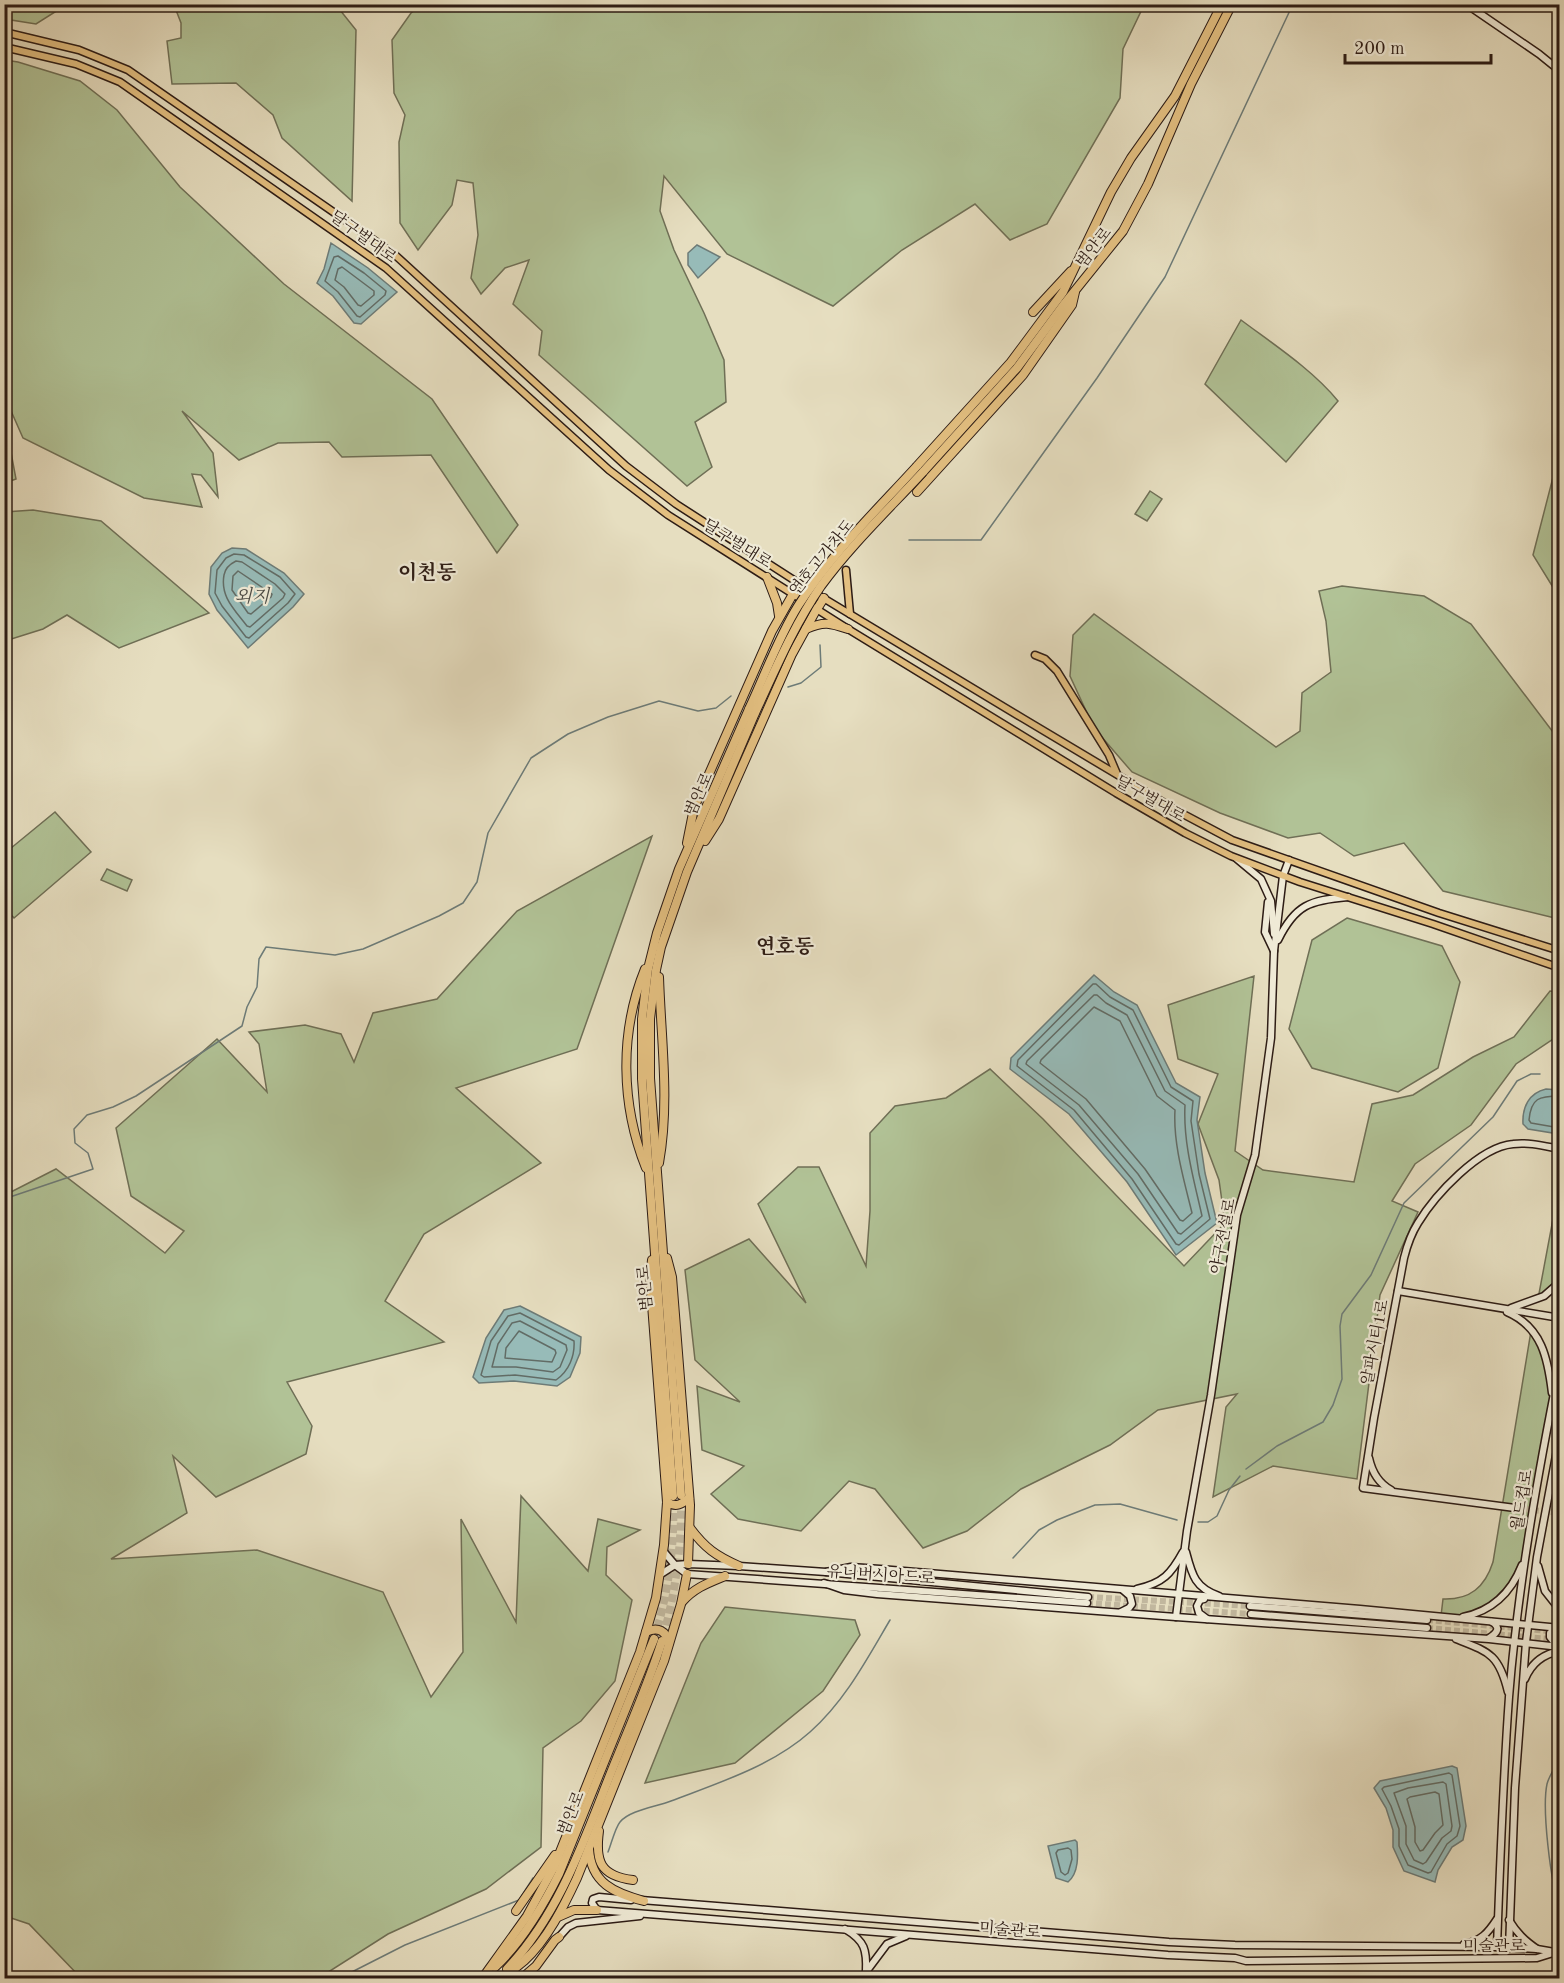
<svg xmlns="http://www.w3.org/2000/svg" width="1564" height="1983" viewBox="0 0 1564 1983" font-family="'Old Standard TT','Noto Serif KR',serif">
  <rect width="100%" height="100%" fill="#e6dec0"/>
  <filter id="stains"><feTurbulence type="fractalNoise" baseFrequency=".00333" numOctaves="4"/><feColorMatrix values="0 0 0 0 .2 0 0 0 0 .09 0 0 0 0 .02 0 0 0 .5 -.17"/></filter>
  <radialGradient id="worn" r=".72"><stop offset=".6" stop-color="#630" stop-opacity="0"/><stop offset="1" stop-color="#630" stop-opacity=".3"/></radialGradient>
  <g fill="#b1c296" stroke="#6f6f56" stroke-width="1.5">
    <path d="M 5,4 L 66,4 L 66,5 L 36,24 L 5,19 Z"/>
    <path d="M 423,4 L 1144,4 L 1144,5 L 1123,49 L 1120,98 L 1047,224 L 1010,240 L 975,204 L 902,250 L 833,306 L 727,254 L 664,176 L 660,211 L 674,250 L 704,313 L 724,360 L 726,402 L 695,422 L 712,467 L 687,486 L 539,355 L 542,331 L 513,304 L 529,260 L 505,268 L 481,294 L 471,278 L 478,235 L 473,183 L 457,180 L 452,205 L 418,250 L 400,223 L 399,142 L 405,115 L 394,93 L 392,40 L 411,13 Z"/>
    <path d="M 174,5 L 336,5 L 356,30 L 352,201 L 282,138 L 273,115 L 236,83 L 172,84 L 167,41 L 181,38 L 181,23 Z"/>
    <path d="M 5,60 L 18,62 L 80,81 L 117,110 L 180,187 L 284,284 L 432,399 L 518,525 L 497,553 L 431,455 L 342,457 L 329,442 L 278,443 L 239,460 L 182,411 L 213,453 L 218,497 L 201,475 L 192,474 L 202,507 L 144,498 L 23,438 L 4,395 Z"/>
    <path d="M 1241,320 C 1273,344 1313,370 1338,401 L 1286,462 L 1205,384 Z"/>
    <path d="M 4,415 L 16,479 L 5,483 L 4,483 Z"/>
    <path d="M 1559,454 L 1559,597 L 1533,555 Z"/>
    <path d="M 1150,491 L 1162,499 L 1147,521 L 1135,514 Z"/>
    <path d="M 33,510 L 101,521 L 209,613 L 119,648 L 67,615 L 43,629 L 5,641 L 5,512 Z"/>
    <path d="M 1342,586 L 1424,596 L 1471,624 L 1559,740 L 1559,919 L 1443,891 L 1404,843 L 1354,856 L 1320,833 L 1288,838 L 1220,813 L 1132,772 L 1094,728 L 1070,676 L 1073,635 L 1094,614 L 1276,747 L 1300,731 L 1302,693 L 1331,672 L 1326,621 L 1319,591 Z"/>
    <path d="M 55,812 L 91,852 L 14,918 L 5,908 L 5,853 Z"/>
    <path d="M 652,836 L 577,1049 L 456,1088 L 541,1163 L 424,1234 L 385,1301 L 444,1342 L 287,1382 L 312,1426 L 306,1454 L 216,1497 L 173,1456 L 187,1513 L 111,1559 L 257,1550 L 383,1592 L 431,1697 L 463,1652 L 461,1519 L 516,1622 L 521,1496 L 588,1571 L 598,1519 L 640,1530 L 607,1547 L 606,1575 L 632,1600 L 615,1681 L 581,1721 L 543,1748 L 541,1847 L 486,1889 L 388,1934 L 319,1978 L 81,1978 L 29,1924 L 5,1916 L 5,1195 L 56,1169 L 165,1253 L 184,1231 L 131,1196 L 116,1128 L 217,1039 L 267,1092 L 259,1044 L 249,1032 L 305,1025 L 341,1034 L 354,1062 L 373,1013 L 437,999 L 517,911 Z"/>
    <path d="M 107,869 L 132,880 L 127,891 L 101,880 Z"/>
    <path d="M 1347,918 L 1442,946 L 1460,982 L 1438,1068 L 1398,1092 L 1312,1068 L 1289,1029 L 1312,940 Z"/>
    <path d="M 1254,976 L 1235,1151 L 1263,1170 L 1354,1182 L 1372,1104 L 1413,1095 L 1473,1057 L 1514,1037 L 1550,991 L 1559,992 L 1559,1035 L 1516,1064 L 1471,1125 L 1415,1164 L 1392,1201 L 1418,1212 L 1380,1295 L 1357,1479 L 1273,1466 L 1213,1497 L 1226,1407 L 1237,1394 L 1158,1410 L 1110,1445 L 1021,1489 L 967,1531 L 923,1548 L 875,1489 L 849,1481 L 801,1531 L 738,1519 L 711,1494 L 744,1466 L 702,1450 L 697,1386 L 740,1402 L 695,1360 L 685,1270 L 749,1239 L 806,1303 L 758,1204 L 798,1167 L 819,1167 L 866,1266 L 870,1211 L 870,1133 L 895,1106 L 946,1098 L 990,1069 L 1043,1119 L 1184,1266 L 1225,1223 L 1219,1180 L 1198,1124 L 1218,1074 L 1178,1059 L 1168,1005 Z"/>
    <path d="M 1559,1187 L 1559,1282 L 1538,1299 Z"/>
    <path d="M 1531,1331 L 1543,1346 L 1552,1400 L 1525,1556 L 1519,1571 L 1497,1601 L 1462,1617 L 1441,1616 L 1443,1599 C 1470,1600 1485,1587 1493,1562 Z"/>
    <path d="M 725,1607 L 855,1620 L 860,1635 L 823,1691 L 735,1763 L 645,1783 L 701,1643 Z"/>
  </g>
  <g fill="#97bbb8" stroke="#6d7b77" stroke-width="1.5">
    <path d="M 331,243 L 368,268 L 397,292 L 361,324 L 354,323 L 333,296 L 317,283 L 324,269 Z"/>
    <path d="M 697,245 L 720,257 L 698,278 L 688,265 L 688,253 Z"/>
    <path d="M 232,548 L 246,549 L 284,573 L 304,594 L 293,607 L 248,648 L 217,610 L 209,594 L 211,567 L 222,553 Z"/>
    <path d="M 1094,975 L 1114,992 L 1137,1005 L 1176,1083 L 1200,1097 L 1197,1120 L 1205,1173 L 1217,1223 L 1176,1255 L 1127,1182 L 1069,1114 L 1010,1069 L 1011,1058 Z"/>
    <path d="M 1546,1089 L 1559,1090 L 1559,1134 L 1528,1129 L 1523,1124 C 1522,1107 1529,1093 1546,1089 Z"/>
    <path d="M 520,1306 L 581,1337 L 580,1353 L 570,1377 L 557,1386 L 514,1381 L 479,1383 L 473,1377 L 486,1338 L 504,1310 Z"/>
    <path d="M 1452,1766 L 1457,1768 L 1466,1826 L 1463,1840 L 1452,1847 L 1438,1870 L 1435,1882 L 1404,1871 L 1393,1847 L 1393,1830 L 1386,1808 L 1374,1788 L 1380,1781 Z"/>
    <path d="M 1075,1840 L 1077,1842 C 1078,1855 1079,1873 1068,1882 L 1056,1878 L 1048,1846 Z"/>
  </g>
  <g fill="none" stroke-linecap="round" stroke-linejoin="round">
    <g stroke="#626c66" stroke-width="1.5">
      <path d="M 338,256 L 364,273 L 386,291 L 385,295 L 360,317 L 357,316 L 338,292 L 325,281 L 334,257 Z"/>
      <path d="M 342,267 L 374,291 L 374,295 L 361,306 L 358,305 L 344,287 L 335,280 L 338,269 Z"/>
      <path d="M 234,554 L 244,555 L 280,577 L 295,594 L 288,603 L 249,638 L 246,637 L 222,606 L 215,593 L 217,570 L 226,558 Z"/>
      <path d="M 236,561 L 242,562 L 275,584 L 285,594 L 283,598 L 250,627 L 247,626 C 235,610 220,597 224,575 C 225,569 230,564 236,561 Z"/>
      <path d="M 238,571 L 272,594 L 271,597 L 251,614 L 248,613 L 232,590 L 233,576 Z"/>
      <path d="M 1093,984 L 1096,984 L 1110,997 L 1133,1010 L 1171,1087 L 1193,1101 L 1191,1121 L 1199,1174 L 1210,1219 L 1179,1245 L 1176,1244 L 1132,1179 L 1074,1110 L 1017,1066 L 1018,1060 Z"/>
      <path d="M 1094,995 L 1097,995 L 1106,1003 L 1127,1015 L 1165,1091 L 1185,1105 C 1183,1143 1194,1180 1202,1216 L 1181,1234 L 1178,1233 L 1138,1174 L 1079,1105 L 1026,1064 L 1027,1061 Z"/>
      <path d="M 1094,1007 L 1120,1021 L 1157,1096 L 1175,1110 C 1173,1144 1184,1180 1192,1213 L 1183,1221 L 1180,1220 L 1145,1169 L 1086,1099 L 1040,1063 L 1041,1060 Z"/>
      <path d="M 1560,1096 C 1539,1096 1531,1098 1529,1120 L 1531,1123 L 1560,1128"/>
      <path d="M 520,1313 L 574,1341 C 575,1356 569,1371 556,1380 L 515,1375 L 484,1377 L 481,1375 L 491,1341 L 508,1316 Z"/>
      <path d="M 520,1321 L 566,1345 L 567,1350 L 560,1367 L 553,1372 L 516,1367 L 492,1367 L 498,1344 L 512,1323 Z"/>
      <path d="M 519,1331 L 555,1350 L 556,1353 L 552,1362 L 505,1358 L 506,1348 Z"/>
      <path d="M 1449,1773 L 1452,1775 L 1460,1826 L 1457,1836 L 1447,1844 L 1431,1872 L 1428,1873 L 1408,1865 L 1399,1846 L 1399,1829 L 1391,1806 L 1382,1789 L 1384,1787 Z"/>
      <path d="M 1443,1782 L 1446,1784 L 1452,1826 L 1451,1831 L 1442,1838 L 1426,1862 L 1423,1864 L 1414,1860 L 1406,1844 L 1406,1826 L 1394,1793 L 1408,1788 Z"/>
      <path d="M 1435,1792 L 1439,1794 L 1443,1825 L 1435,1833 L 1423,1850 L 1420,1851 L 1415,1842 L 1415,1827 L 1407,1799 L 1410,1797 Z"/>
      <path d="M 1068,1848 L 1071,1850 L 1072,1859 L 1068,1873 L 1065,1875 L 1061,1872 L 1056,1853 L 1058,1850 Z"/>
    </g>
    <g stroke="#6d7b77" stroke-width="1.5">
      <path d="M 909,540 L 981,540 L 1097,378 L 1165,277 L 1293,4"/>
      <path d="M 788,687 L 801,683 L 821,667 L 820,645"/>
      <path d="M 1557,1073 L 1560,1073"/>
      <path d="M 4,1199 L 93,1169 L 88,1153 L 75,1143 L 74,1129 L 87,1115 L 113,1107 L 136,1096 L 242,1026 L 247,1007 L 257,987 L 259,959 L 266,947 L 335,955 L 363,949 L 439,916 L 463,903 L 477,882 L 488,833 L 531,758 L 568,734 L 608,717 L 659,701 L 698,711 L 716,708 L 731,696"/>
      <path d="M 1246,1469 L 1277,1446 L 1323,1422 L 1333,1405 L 1342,1379 L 1340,1326 L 1342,1314 L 1371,1275 L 1404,1203 L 1493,1117 L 1517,1081 L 1531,1074 L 1540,1074"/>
      <path d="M 1198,1522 L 1208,1522 L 1217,1516 L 1229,1490 L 1240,1476"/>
      <path d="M 1013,1558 L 1039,1530 L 1057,1520 L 1095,1505 L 1120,1504 L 1177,1520"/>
      <path d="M 1560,1759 C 1555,1767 1549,1776 1547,1784 C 1542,1807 1550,1884 1560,1905"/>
      <path d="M 608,1852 C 611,1845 615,1828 620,1822 C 630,1810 656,1807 671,1801 C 718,1783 772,1766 810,1732 C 845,1701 867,1659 890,1620"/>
      <path d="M 340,1978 L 405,1945 L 519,1900 L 533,1878"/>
    </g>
    <g stroke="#c1b79e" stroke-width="6" stroke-dasharray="6 3" stroke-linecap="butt">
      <path d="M 1515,1508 L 1559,1513"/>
      <path d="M 1088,1597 L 1250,1606"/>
      <path d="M 1087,1603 L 1251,1614"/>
      <path d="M 1427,1620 L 1560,1632"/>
      <path d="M 1427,1628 L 1560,1640"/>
    </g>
    <g stroke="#c1b79e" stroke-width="8" stroke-dasharray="8 4" stroke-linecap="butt">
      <path d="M 663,1637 C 676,1591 682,1543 681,1495"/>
      <path d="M 654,1639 C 668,1595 675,1546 673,1500"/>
    </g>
    <g stroke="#2d1c15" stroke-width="9">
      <g id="secondary">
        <path d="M 1466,4 L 1539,54 L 1560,71"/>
        <path d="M 1237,859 L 1261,879 L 1271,901 L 1274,934"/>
        <path d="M 1268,902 L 1265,932 L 1274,951"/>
        <path d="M 1278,940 C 1295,905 1310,900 1348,897"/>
        <path d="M 1398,1291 L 1560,1318"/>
        <path d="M 1511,1308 L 1544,1296 L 1560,1282"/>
        <path d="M 1507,1312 C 1542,1327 1548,1359 1552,1393"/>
        <path d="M 1369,1458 C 1372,1472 1378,1483 1391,1490"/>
        <path d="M 1515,1508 L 1363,1488 L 1374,1418 L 1404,1258 C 1407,1246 1411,1234 1418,1223 C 1435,1195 1479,1147 1513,1144 C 1529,1142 1544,1146 1560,1149"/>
        <path d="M 1559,1513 L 1560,1513"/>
        <path d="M 664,1552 L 675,1565 L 687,1574 L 1087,1603"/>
        <path d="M 1186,1552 C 1192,1575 1195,1588 1219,1596"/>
        <path d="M 1538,1566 L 1545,1591 L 1560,1610"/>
        <path d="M 826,1572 L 851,1567 L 880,1569 L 1360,1609 L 1560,1628"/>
        <path d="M 661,1574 L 675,1565 L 688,1564 L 739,1566 L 826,1572 L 1088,1597"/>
        <path d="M 824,1583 L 844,1590 L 877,1594 L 1176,1617 L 1489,1639 L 1560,1647"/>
        <path d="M 1137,1589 C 1163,1583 1171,1574 1183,1552"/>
        <path d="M 1204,1599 L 1200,1600 L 1197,1606 L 1199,1613 L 1207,1619"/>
        <path d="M 1250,1606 L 1427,1620"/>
        <path d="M 1121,1612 L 1129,1608 L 1132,1604 L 1130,1596 L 1123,1590"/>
        <path d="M 1251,1614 L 1427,1628"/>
        <path d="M 1176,1617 L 1187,1531 L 1211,1395 L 1237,1215 L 1255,1155 L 1271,1038 L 1274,951 L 1283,876 L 1289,860"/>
        <path d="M 1463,1617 C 1492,1611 1511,1593 1522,1565"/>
        <path d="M 1556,1629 L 1550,1633 L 1550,1637 L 1557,1646"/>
        <path d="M 1489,1638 C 1496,1634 1502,1628 1492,1622"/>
        <path d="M 1456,1639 C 1489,1652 1499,1654 1508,1692"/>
        <path d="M 1525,1679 C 1531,1664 1543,1654 1560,1651"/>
        <path d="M 631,1900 L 599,1897 L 593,1899 L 592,1903 L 597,1910 L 1168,1955 L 1235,1958 L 1246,1961 L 1537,1958 L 1553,1953"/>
        <path d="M 641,1900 L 1169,1942 L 1235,1945 L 1497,1947 L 1537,1949 L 1560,1953"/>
        <path d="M 1509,1920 C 1517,1933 1524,1940 1537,1949"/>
        <path d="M 845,1929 C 865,1941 867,1950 866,1972"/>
        <path d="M 559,1937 L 568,1927 L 576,1923 L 640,1916"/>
        <path d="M 1464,1944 C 1481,1941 1488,1933 1497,1919"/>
        <path d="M 1497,1947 C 1500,1864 1503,1780 1509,1697 C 1518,1585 1538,1473 1560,1363"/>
        <path d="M 1509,1948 L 1515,1788 L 1526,1642 L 1537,1557 L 1560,1434"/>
        <path d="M 866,1972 L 887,1944 L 906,1936"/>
      </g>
    </g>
    <g stroke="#2d1c15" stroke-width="9">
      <g id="primary">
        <path d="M 4,32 L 79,50 L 128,70 L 394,254 L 626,466 L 676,504 L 800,584 L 1024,719 L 1183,814 L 1232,840 L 1439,913 L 1560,951"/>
        <path d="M 4,47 L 76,64 L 120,82 L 386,268 L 609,470 L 668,515 L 848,629 L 1116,793 L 1185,833 L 1231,856 L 1300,882 L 1433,924 L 1560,968"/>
        <path d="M 846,570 L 850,614"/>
        <path d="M 1035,655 L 1045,659 L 1057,671 L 1109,755 L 1117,774"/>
      </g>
    </g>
    <g stroke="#2d1c15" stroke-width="10">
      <g id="highway">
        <path d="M 1033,312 L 1071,271"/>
        <path d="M 917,466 L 1011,362 L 1063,292 L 1111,192 L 1131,158 L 1175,96 L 1222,4"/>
        <path d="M 923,472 L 1017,368 L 1065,303 L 1123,231 L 1148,184 L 1191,84 L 1232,4"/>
        <path d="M 917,492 L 1023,375 L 1072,305 L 1075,292"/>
        <path d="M 767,577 L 777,603 L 779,616"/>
        <path d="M 806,629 C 824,621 830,623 848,629"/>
        <path d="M 705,841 L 719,819 L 792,654 L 815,612 L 824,598"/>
        <path d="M 687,843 L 694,808 L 772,631 L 793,594"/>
        <path d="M 645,969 C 619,1033 621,1105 646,1168"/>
        <path d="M 659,1163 C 670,1102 661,1039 659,977"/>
        <path d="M 667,1258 L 672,1277 L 690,1505 L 688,1564"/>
        <path d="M 681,1495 L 650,1078 L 650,1019 L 656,970 L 661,947 L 687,872 L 755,713"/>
        <path d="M 673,1496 L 642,1079 L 642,1019 L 648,969 L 657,933 L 679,869 L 749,709"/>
        <path d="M 667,1502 C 676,1508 682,1504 689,1498"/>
        <path d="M 690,1528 C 705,1548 716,1556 739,1566"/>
        <path d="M 682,1602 C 694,1588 708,1583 725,1576"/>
        <path d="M 646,1632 C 658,1626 666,1631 669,1643"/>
        <path d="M 599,1831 C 595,1861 600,1876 633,1880"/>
        <path d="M 589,1849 C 591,1883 614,1893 644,1901"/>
        <path d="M 516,1911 L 555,1855"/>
        <path d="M 558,1917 L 574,1910 L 597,1910"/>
        <path d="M 495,1967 C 522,1942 542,1908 559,1874 L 654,1639"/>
        <path d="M 507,1969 C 560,1913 584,1840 612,1770 C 629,1728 648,1685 662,1641"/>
        <path d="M 484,1976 L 527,1916 L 554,1867 L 640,1652 L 656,1598 L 664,1545 L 667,1502 L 650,1278 L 652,1260"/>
        <path d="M 502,1978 C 509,1973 517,1967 524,1961 C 547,1940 564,1906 577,1878 L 664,1661 L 681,1604 L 687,1574"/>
        <path d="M 522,1978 L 536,1966 L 555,1940 L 559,1937"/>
      </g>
    </g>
    <use href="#secondary" stroke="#efead6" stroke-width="6"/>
    <use href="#primary" stroke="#e3bf80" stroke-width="6"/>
    <use href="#highway" stroke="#e3bf80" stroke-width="8"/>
    <g stroke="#2d1c15" stroke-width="10" stroke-linecap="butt">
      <g id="highway-bridge">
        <path d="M 749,709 C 765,675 778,638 798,606 C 831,554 876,511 917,466"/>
        <path d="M 755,713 C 775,670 794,625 821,586 C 851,545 889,509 923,472"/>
      </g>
    </g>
    <use href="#highway-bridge" stroke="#e3bf80" stroke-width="8"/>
  </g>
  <g text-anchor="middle" stroke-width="4.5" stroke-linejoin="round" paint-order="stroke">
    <g font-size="16" fill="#2d1c15" stroke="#efead6">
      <text transform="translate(364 236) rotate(36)" y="6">달구벌대로</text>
      <text transform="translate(1093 247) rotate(-52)" y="6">범안로</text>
      <text transform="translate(738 543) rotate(32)" y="6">달구벌대로</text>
      <text transform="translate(821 557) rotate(-51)" y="6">연호고가차도</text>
      <text transform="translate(698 794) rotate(-66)" y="6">범안로</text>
      <text transform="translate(1151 798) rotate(30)" y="6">달구벌대로</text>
      <text transform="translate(1222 1236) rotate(-79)" y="6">야구전설로</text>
      <text transform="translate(644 1288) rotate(-95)" y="6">범안로</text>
      <text transform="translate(1374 1342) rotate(-79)" y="6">알파시티1로</text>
      <text transform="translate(1521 1500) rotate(-80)" y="6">월드컵로</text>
      <text transform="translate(881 1574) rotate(4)" y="6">유니버시아드로</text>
      <text transform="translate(570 1813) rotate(-68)" y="6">범안로</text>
      <text transform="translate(1010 1929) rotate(5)" y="6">미술관로</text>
      <text x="1494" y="1951">미술관로</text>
    </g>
    <g font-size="18" font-style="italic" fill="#4d4c46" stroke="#efead6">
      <text x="252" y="602">외지</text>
    </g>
    <g font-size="20" font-weight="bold" fill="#2d1c15" stroke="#efead6">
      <text x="427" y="579">이천동</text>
      <text x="785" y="953">연호동</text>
    </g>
  </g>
  <rect width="1564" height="1983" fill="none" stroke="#e6dec0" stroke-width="24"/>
  <rect x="6" y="6" width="1552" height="1971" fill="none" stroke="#2d1c15" stroke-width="3"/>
  <rect x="12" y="12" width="1540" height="1959" fill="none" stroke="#2d1c15" stroke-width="1.5"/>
  <path d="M1345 54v9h146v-9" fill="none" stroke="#2d1c15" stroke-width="3"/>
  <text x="1354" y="54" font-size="18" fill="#2d1c15" stroke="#efead6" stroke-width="4.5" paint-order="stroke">200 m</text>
  <rect width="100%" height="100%" filter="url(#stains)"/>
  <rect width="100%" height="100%" fill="url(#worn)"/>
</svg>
